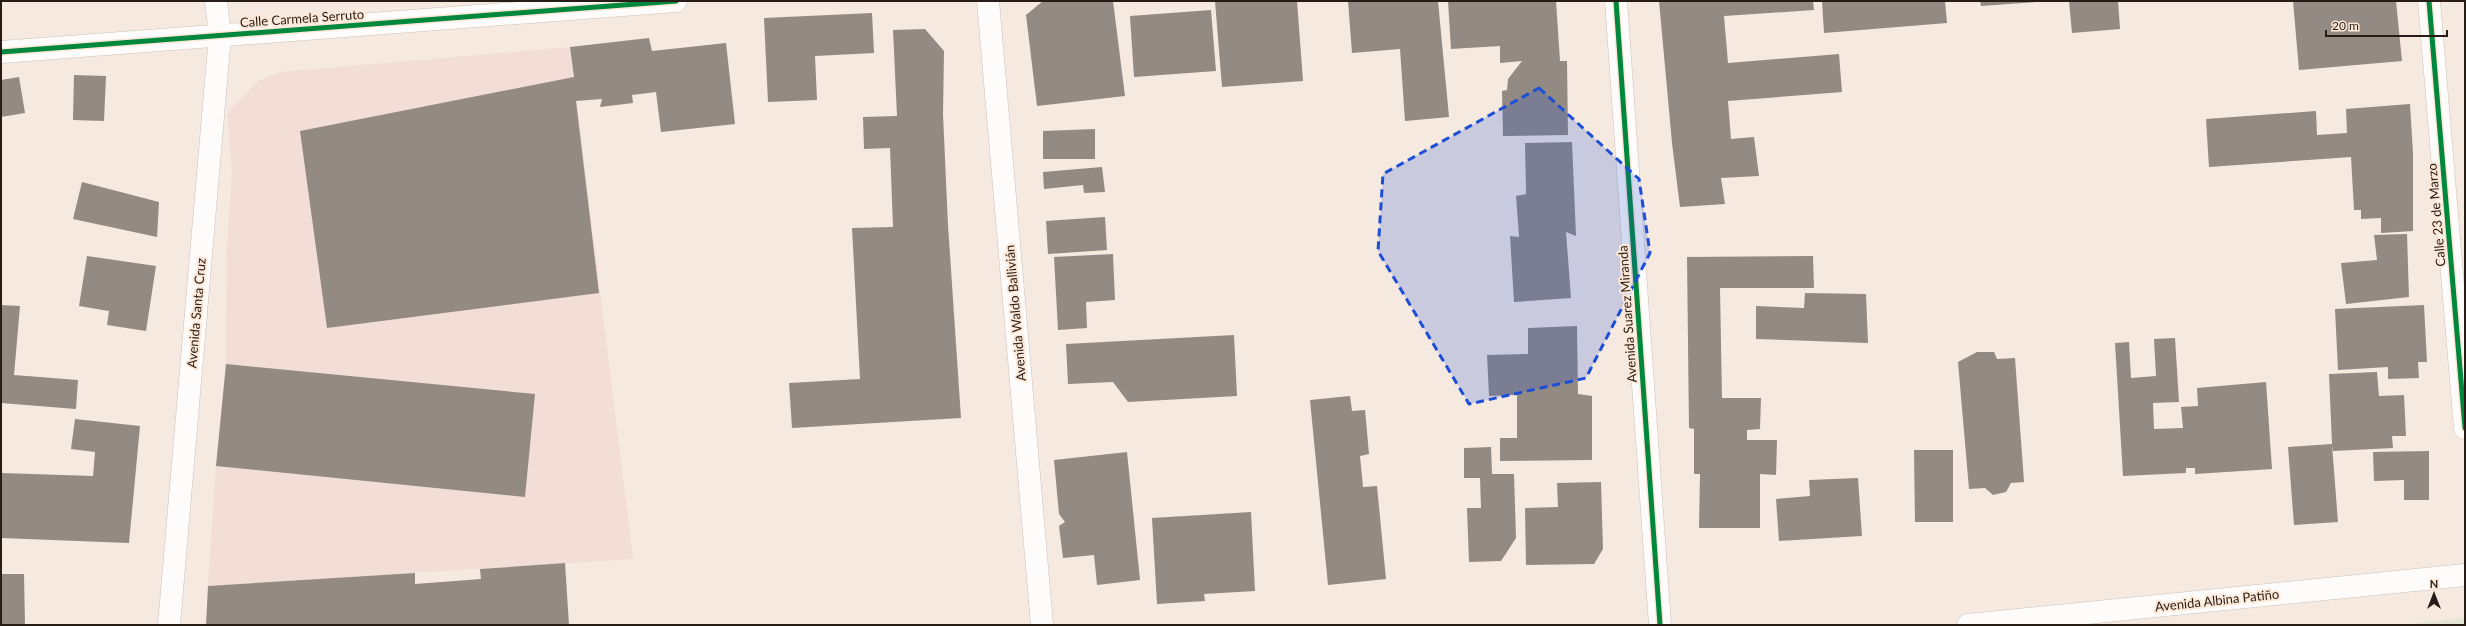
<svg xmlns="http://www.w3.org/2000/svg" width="2466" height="626" viewBox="0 0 2466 626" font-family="Lato,sans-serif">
  <rect width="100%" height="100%" fill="#f5e9e0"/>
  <path fill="#f2ddd7" d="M 570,47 L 633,559 L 208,586 L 216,466 L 226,364 L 227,247 L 232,172 L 227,113 L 258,81 L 280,72 Z"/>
  <path fill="#e2e6d3" d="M 2465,618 L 2465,625 L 2401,625 Z"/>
  <g fill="#938a83">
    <path d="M 1043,1 L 1113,1 L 1125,96 L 1037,106 L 1026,15 Z"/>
    <path d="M 1215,1 L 1297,1 L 1303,81 L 1222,87 Z"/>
    <path d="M 1348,1 L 1438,1 L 1449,117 L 1405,121 L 1400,49 L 1352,53 Z"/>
    <path d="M 1448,1 L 1556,1 L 1560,61 L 1567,61 L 1568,135 L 1503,136 L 1502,91 L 1507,90 L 1508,79 L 1522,61 L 1500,63 L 1500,46 L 1451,49 Z"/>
    <path d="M 1659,1 L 1813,1 L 1814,10 L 1724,16 L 1728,63 L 1839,54 L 1842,92 L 1728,101 L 1731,139 L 1754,137 L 1759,176 L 1721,178 L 1725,204 L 1680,207 L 1672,143 Z"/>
    <path d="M 1822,1 L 1945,1 L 1947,23 L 1824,33 Z"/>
    <path d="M 1980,1 L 2037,1 L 2037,2 L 1981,6 Z"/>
    <path d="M 2069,1 L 2118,1 L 2120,29 L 2072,33 Z"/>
    <path d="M 2293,1 L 2396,1 L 2402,61 L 2299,70 Z"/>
    <path d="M 1211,10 L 1216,71 L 1134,77 L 1130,16 Z"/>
    <path d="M 872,13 L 874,53 L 815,56 L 817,100 L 768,102 L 764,18 Z"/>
    <path d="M 925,29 L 944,51 L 943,114 L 948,225 L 961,418 L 792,428 L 789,383 L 860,379 L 852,228 L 893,227 L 890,148 L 864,149 L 863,117 L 897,116 L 893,30 Z"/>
    <path d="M 649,38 L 652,51 L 726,43 L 735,124 L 661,132 L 656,92 L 632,95 L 633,103 L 600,107 L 602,99 L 576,101 L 599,293 L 327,328 L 300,131 L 574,77 L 570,47 Z"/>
    <path d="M 74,75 L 106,76 L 104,121 L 73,120 Z"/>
    <path d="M 19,77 L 25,113 L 1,117 L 1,80 Z"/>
    <path d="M 2410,104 L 2413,153 L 2413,231 L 2381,233 L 2381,218 L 2361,219 L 2361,210 L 2354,210 L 2351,157 L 2209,167 L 2206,119 L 2316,111 L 2317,135 L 2347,133 L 2346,109 Z"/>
    <path d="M 1095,129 L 1095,159 L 1043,159 L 1043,131 Z"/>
    <path d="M 1572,142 L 1576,236 L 1566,232 L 1571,298 L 1514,302 L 1510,236 L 1519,237 L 1516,196 L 1526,194 L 1525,143 Z"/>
    <path d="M 1102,167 L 1105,192 L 1084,193 L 1083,185 L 1044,189 L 1043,172 Z"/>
    <path d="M 82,182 L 159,202 L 157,237 L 73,219 Z"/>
    <path d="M 1105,217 L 1107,250 L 1048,254 L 1046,221 Z"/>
    <path d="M 2407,234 L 2409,297 L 2346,304 L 2341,263 L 2377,260 L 2374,235 Z"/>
    <path d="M 1113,254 L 1115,300 L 1086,302 L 1087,328 L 1058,330 L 1054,257 Z"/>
    <path d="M 87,256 L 156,266 L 146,331 L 107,325 L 109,311 L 79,306 Z"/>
    <path d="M 1813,256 L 1814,288 L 1720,288 L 1722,398 L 1761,398 L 1760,429 L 1747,430 L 1747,440 L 1777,440 L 1776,475 L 1760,474 L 1760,528 L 1699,528 L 1700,474 L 1694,474 L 1694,429 L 1689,428 L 1687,257 Z"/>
    <path d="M 1805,293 L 1866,294 L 1868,343 L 1756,339 L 1756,306 L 1804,308 Z"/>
    <path d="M 1,305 L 20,306 L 14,375 L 78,380 L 76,409 L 1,403 Z"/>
    <path d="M 2424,305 L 2427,362 L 2418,362 L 2419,378 L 2388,379 L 2388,367 L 2338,370 L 2335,309 Z"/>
    <path d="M 1577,326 L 1578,394 L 1592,396 L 1592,460 L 1500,461 L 1500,438 L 1517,438 L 1517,395 L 1489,396 L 1487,355 L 1528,354 L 1528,328 Z"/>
    <path d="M 1234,335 L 1237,396 L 1128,402 L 1113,382 L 1068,384 L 1066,344 Z"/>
    <path d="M 2175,338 L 2179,402 L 2153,403 L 2154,429 L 2183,428 L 2181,407 L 2198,406 L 2197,388 L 2266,382 L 2272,469 L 2195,474 L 2195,468 L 2186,468 L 2186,473 L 2123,476 L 2115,343 L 2129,342 L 2131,378 L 2156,376 L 2154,339 Z"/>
    <path d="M 1977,352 L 1994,352 L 1997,359 L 2015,358 L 2024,482 L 2011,483 L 2006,492 L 1993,495 L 1985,488 L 1969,489 L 1958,362 Z"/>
    <path d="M 226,364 L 535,394 L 525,497 L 216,466 Z"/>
    <path d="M 2377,372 L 2379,396 L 2404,395 L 2406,436 L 2392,436 L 2393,448 L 2333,451 L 2332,445 L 2338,522 L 2294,525 L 2288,447 L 2332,444 L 2329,374 Z"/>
    <path d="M 1350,396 L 1352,411 L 1365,410 L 1369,454 L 1360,456 L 1363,487 L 1377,486 L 1386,579 L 1328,585 L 1310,400 Z"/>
    <path d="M 75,419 L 140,426 L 129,543 L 1,538 L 1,473 L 93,476 L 95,452 L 71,449 Z"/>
    <path d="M 1491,447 L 1492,474 L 1514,474 L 1516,538 L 1501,561 L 1469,562 L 1467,508 L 1481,508 L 1480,478 L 1464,478 L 1464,448 Z"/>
    <path d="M 1914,450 L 1953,450 L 1953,522 L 1915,522 Z"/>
    <path d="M 2429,451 L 2429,500 L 2404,500 L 2404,480 L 2374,481 L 2373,452 Z"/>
    <path d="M 1127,452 L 1140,580 L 1097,585 L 1094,555 L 1063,558 L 1059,526 L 1065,522 L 1059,514 L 1054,460 Z"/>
    <path d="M 1858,478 L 1862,536 L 1779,541 L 1776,499 L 1810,496 L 1809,480 Z"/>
    <path d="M 1601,482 L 1603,549 L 1594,564 L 1526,565 L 1525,508 L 1558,507 L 1557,483 Z"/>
    <path d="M 1251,512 L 1255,591 L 1204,594 L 1205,601 L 1157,604 L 1152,518 Z"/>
    <path d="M 565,563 L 569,625 L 206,625 L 208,586 L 415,573 L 415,584 L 481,579 L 480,569 Z"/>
    <path d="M 1,574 L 24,574 L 25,625 L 1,625 Z"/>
  </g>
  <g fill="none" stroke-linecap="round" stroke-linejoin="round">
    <g stroke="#ccc1ba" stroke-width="23">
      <g id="street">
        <path d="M 1616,1 L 1660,625"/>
        <path d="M 2429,1 L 2465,428"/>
        <path d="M 1,52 L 676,1"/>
      </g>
    </g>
    <g stroke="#ccc1ba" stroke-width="23">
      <g id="primary">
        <path d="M 988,1 L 1042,625"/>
        <path d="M 169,625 L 220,35 L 216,1"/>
        <path d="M 1968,625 L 2465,575"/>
      </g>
    </g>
    <use href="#street" stroke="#fefcfa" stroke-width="22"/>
    <use href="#primary" stroke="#fefcfa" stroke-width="22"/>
    <g stroke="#fde8d8" stroke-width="8">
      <g id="cycleway">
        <path d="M 1616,1 L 1660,625"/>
        <path d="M 2429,1 L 2465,428"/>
        <path d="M 1,52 L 676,1"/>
      </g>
    </g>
    <use href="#cycleway" stroke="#00873e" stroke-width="5"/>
  </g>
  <path fill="#1d4ed8" fill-opacity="0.2" stroke="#1d4ed8" stroke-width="3" stroke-dasharray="8 5" stroke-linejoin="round" d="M 1539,88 L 1639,179 L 1650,253 L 1586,378 L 1469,404 L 1378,251 L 1383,174 Z"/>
  <g text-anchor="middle" stroke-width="4" stroke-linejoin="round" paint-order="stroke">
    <g font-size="13" fill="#271d16" stroke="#fde8d8">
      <text transform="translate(302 18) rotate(-4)" y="5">Calle Carmela Serruto</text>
      <text transform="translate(2436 215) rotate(-95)" y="5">Calle 23 de Marzo</text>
      <text transform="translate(196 313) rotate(-85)" y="5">Avenida Santa Cruz</text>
      <text transform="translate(1015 313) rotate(-95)" y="5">Avenida Waldo Ballivián</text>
      <text transform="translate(1627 314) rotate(-94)" y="5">Avenida Suarez Miranda</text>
      <text transform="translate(2217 600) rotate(-6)" y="5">Avenida Albina Patiño</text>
    </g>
  </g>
  <rect width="2466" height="626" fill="none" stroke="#271d16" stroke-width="4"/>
  <g transform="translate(2434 594)" stroke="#fde8d8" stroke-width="3" paint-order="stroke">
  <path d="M0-3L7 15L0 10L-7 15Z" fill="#271d16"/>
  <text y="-6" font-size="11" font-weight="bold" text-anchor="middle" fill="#271d16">N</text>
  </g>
  <path d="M2326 30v6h121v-6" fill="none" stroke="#271d16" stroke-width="2"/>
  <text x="2332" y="30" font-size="12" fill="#271d16" stroke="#fde8d8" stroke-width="3" paint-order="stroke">20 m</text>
</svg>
